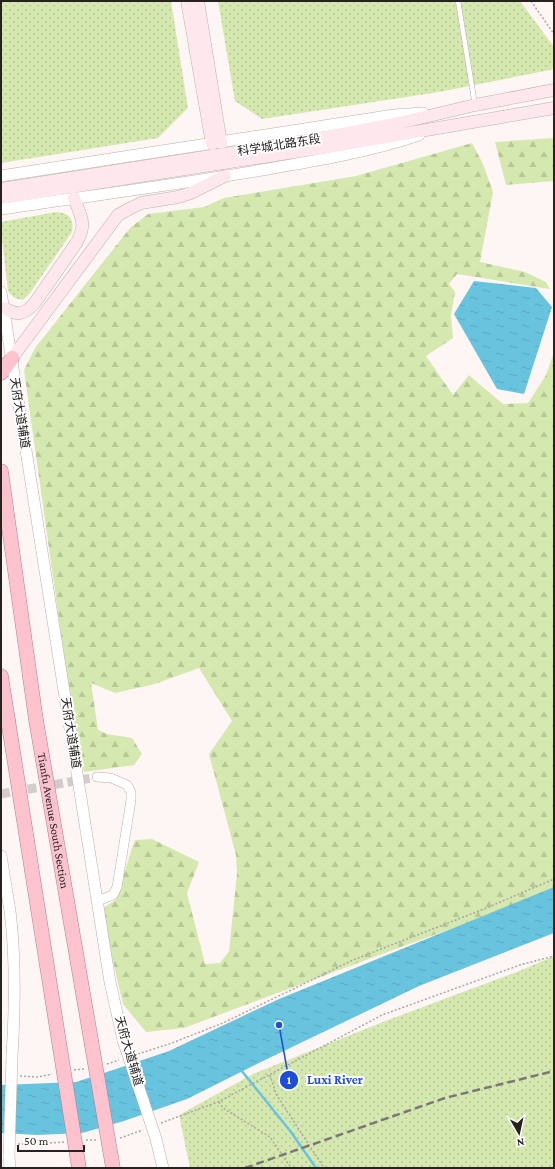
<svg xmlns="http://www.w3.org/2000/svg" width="555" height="1169" viewBox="0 0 555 1169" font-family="'Crimson Pro','Noto Sans SC',serif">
  <defs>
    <pattern id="grass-dots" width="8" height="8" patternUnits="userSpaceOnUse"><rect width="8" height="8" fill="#d5e8af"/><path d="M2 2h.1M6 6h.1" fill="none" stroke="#b7c796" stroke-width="1.8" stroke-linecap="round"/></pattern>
    <pattern id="forest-firs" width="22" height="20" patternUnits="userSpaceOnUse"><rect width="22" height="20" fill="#d5e8af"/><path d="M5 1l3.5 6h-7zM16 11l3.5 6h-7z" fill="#b7c796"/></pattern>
    <pattern id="water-ripples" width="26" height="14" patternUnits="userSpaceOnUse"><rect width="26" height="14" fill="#68c3de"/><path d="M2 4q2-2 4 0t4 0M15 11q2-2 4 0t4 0" fill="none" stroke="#5aa7be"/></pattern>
  </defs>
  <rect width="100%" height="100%" fill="#fef6f4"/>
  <g fill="url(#grass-dots)">
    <path d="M 1,1 L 171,1 L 188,108 L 158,138 L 1,163 Z"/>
    <path d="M 218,1 L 520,1 L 554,47 L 554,68 L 550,70 L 439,92 L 262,119 L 235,101 Z"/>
    <path d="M 56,212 C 70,213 74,219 72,232 L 30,293 L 23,300 C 16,299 12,297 8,291 L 1,230 L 1,222 Z"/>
    <path d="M 554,956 L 554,1168 L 190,1168 L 179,1115 L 253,1074 L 388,1020 L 517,972 Z"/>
  </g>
  <g fill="url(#forest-firs)">
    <path d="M 554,138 L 554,181 L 506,185 L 495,142 Z"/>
    <path d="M 472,143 L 483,164 L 493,192 L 480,262 L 525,272 L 546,282 L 550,289 L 457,274 L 449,284 L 455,292 L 451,315 L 453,338 L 426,356 L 453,395 L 469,375 L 477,382 L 503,404 L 528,403 L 546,375 L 554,352 L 554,888 L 517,905 L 401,947 L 184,1028 L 146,1032 L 123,1004 L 101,909 L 116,900 L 131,851 L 135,840 L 152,839 L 199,862 L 187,893 L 205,964 L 220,963 L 229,951 L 237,873 L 236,855 L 209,754 L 232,721 L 199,668 L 155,684 L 115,693 L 91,683 L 98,730 L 107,734 L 132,738 L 142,754 L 134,765 L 84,772 L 69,691 L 24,370 L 35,348 L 130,228 L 148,214 L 204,207 L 224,198 L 356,176 Z"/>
  </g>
  <g fill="url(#water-ripples)">
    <path d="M 474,281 L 536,288 L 552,307 L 524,394 L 497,389 L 454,314 Z"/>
    <path d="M 554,887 L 554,933 L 419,986 L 261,1062 L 187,1099 L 124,1121 L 82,1133 L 37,1135 L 1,1133 L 1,1085 L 76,1082 L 113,1070 L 169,1051 L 279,999 Z"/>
  </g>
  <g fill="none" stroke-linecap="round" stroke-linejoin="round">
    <path stroke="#68c3de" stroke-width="2.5" d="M 241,1070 L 291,1132 L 316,1168"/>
    <path stroke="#d3ccca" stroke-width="9" stroke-dasharray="9 4.5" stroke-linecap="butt" d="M 1,794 L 97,777"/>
    <g stroke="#bcb0ac" stroke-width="5.5">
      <path id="service" d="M 458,1 L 475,105"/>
    </g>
    <g stroke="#bcb0ac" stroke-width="10">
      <path id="minor" d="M 97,777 L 111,778 L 127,785 L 131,792 L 131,800 L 117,887 L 113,895 L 97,901"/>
    </g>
    <g stroke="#bcb0ac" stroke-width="12">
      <g id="tertiary">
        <path d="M 1,176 L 394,115 L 423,113"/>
        <path d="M 1,209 C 88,196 176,185 262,170 C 315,161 369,152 419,135"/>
        <path d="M 1,292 L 110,982 L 123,1040"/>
        <path d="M 1,856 C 4,875 7,893 10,911 C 16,959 15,1008 12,1056"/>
        <path d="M 9,1156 L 10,1168"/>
      </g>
    </g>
    <g stroke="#bcb0ac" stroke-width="13">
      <g id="secondary">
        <path d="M 187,1 L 212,144"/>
        <path d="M 198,1 L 221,143"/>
        <path d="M 1,189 L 312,140 L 399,123 L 475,105 L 554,90"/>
        <path d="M 1,198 L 339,145 L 554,108"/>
        <path d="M 4,308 C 18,316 23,315 34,304 L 77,242 C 87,223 81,217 74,198"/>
        <path d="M 12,358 L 118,215 L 129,209 L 141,203 L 178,197 L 191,193 L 225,176"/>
      </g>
    </g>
    <g stroke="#b08089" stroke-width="15">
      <g id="trunk">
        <path d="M 1,373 L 12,358"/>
        <path d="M 1,471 L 36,720"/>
        <path d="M 1,676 L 8,720"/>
      </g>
    </g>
    <g stroke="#aca5a3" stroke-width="1.5" stroke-dasharray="2 2" stroke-linecap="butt">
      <path d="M 531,1 L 554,34"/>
      <path d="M 138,1054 L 172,1043 L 223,1023 L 353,960 L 484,909 L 554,879"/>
      <path d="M 107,1064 L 119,1060"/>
      <path d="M 74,1070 L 84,1069"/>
      <path d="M 270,1075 L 276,1094 L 322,1165 L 325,1168"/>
      <path d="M 20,1076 L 38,1077 L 52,1074"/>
      <path d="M 219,1102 L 223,1108 L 270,1137 L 291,1168"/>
      <path d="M 161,1123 L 218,1102 L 382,1015 L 520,965 L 554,956"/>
      <path d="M 120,1138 L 143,1130"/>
      <path d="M 86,1140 L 96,1140"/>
      <path d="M 18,1144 L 36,1144 L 64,1142"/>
    </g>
    <use href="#service" stroke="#fff" stroke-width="4.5"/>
    <use href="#minor" stroke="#fff" stroke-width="9"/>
    <use href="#tertiary" stroke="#fff" stroke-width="11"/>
    <use href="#secondary" stroke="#fee8ed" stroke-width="12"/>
    <use href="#trunk" stroke="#fcc2ce" stroke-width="14"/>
    <path stroke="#7c7775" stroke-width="2.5" stroke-dasharray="8 4" stroke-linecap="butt" d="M 245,1168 L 445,1098 L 554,1071"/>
    <g stroke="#bcb0ac" stroke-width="12" stroke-linecap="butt">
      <g id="tertiary-bridge">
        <path d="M 123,1040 L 156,1139 L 163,1168"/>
        <path d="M 9,1156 L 12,1056"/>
      </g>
    </g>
    <g stroke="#b08089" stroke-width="15" stroke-linecap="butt">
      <g id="trunk-bridge">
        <path d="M 8,720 L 79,1168"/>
        <path id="s1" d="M 36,720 L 113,1168"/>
      </g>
    </g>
    <use href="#tertiary-bridge" stroke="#fff" stroke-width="11"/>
    <use href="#trunk-bridge" stroke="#fcc2ce" stroke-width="14"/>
  </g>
  <g text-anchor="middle" stroke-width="4" stroke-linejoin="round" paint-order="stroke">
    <g font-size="12" fill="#262220" stroke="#fff">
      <text transform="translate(279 145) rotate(-9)" y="4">科学城北路东段</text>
      <text transform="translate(20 413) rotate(81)" y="4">天府大道辅道</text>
      <text transform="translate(71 733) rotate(81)" y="4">天府大道辅道</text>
      <text dy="4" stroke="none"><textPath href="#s1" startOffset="102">Tianfu Avenue South Section</textPath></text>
      <text transform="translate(129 1051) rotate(74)" y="4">天府大道辅道</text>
    </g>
  </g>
  <path fill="none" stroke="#1d4ed8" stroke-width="1.5" d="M279 1025L289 1080"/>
  <g fill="#1d4ed8" stroke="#fff" stroke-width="1.5">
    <circle cx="279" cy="1025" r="4"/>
    <circle cx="289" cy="1080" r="10"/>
  </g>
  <g font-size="12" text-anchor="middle" font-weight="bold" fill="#fff">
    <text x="289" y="1084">1</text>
  </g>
  <g font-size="13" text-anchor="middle" font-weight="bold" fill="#1d4ed8" stroke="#fff" stroke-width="4" stroke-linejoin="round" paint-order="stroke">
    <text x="335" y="1084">Luxi River</text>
  </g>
  <rect width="555" height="1169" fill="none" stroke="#262220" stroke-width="4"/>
  <g transform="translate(519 1133) rotate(171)" stroke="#ffffff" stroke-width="3" paint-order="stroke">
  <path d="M0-3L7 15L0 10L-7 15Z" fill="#262220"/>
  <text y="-6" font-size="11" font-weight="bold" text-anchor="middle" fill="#262220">N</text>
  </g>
  <path d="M18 1145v6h66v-6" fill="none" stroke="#262220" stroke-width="2"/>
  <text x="24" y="1145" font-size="12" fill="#262220" stroke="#ffffff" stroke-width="3" paint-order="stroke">50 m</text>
</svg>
